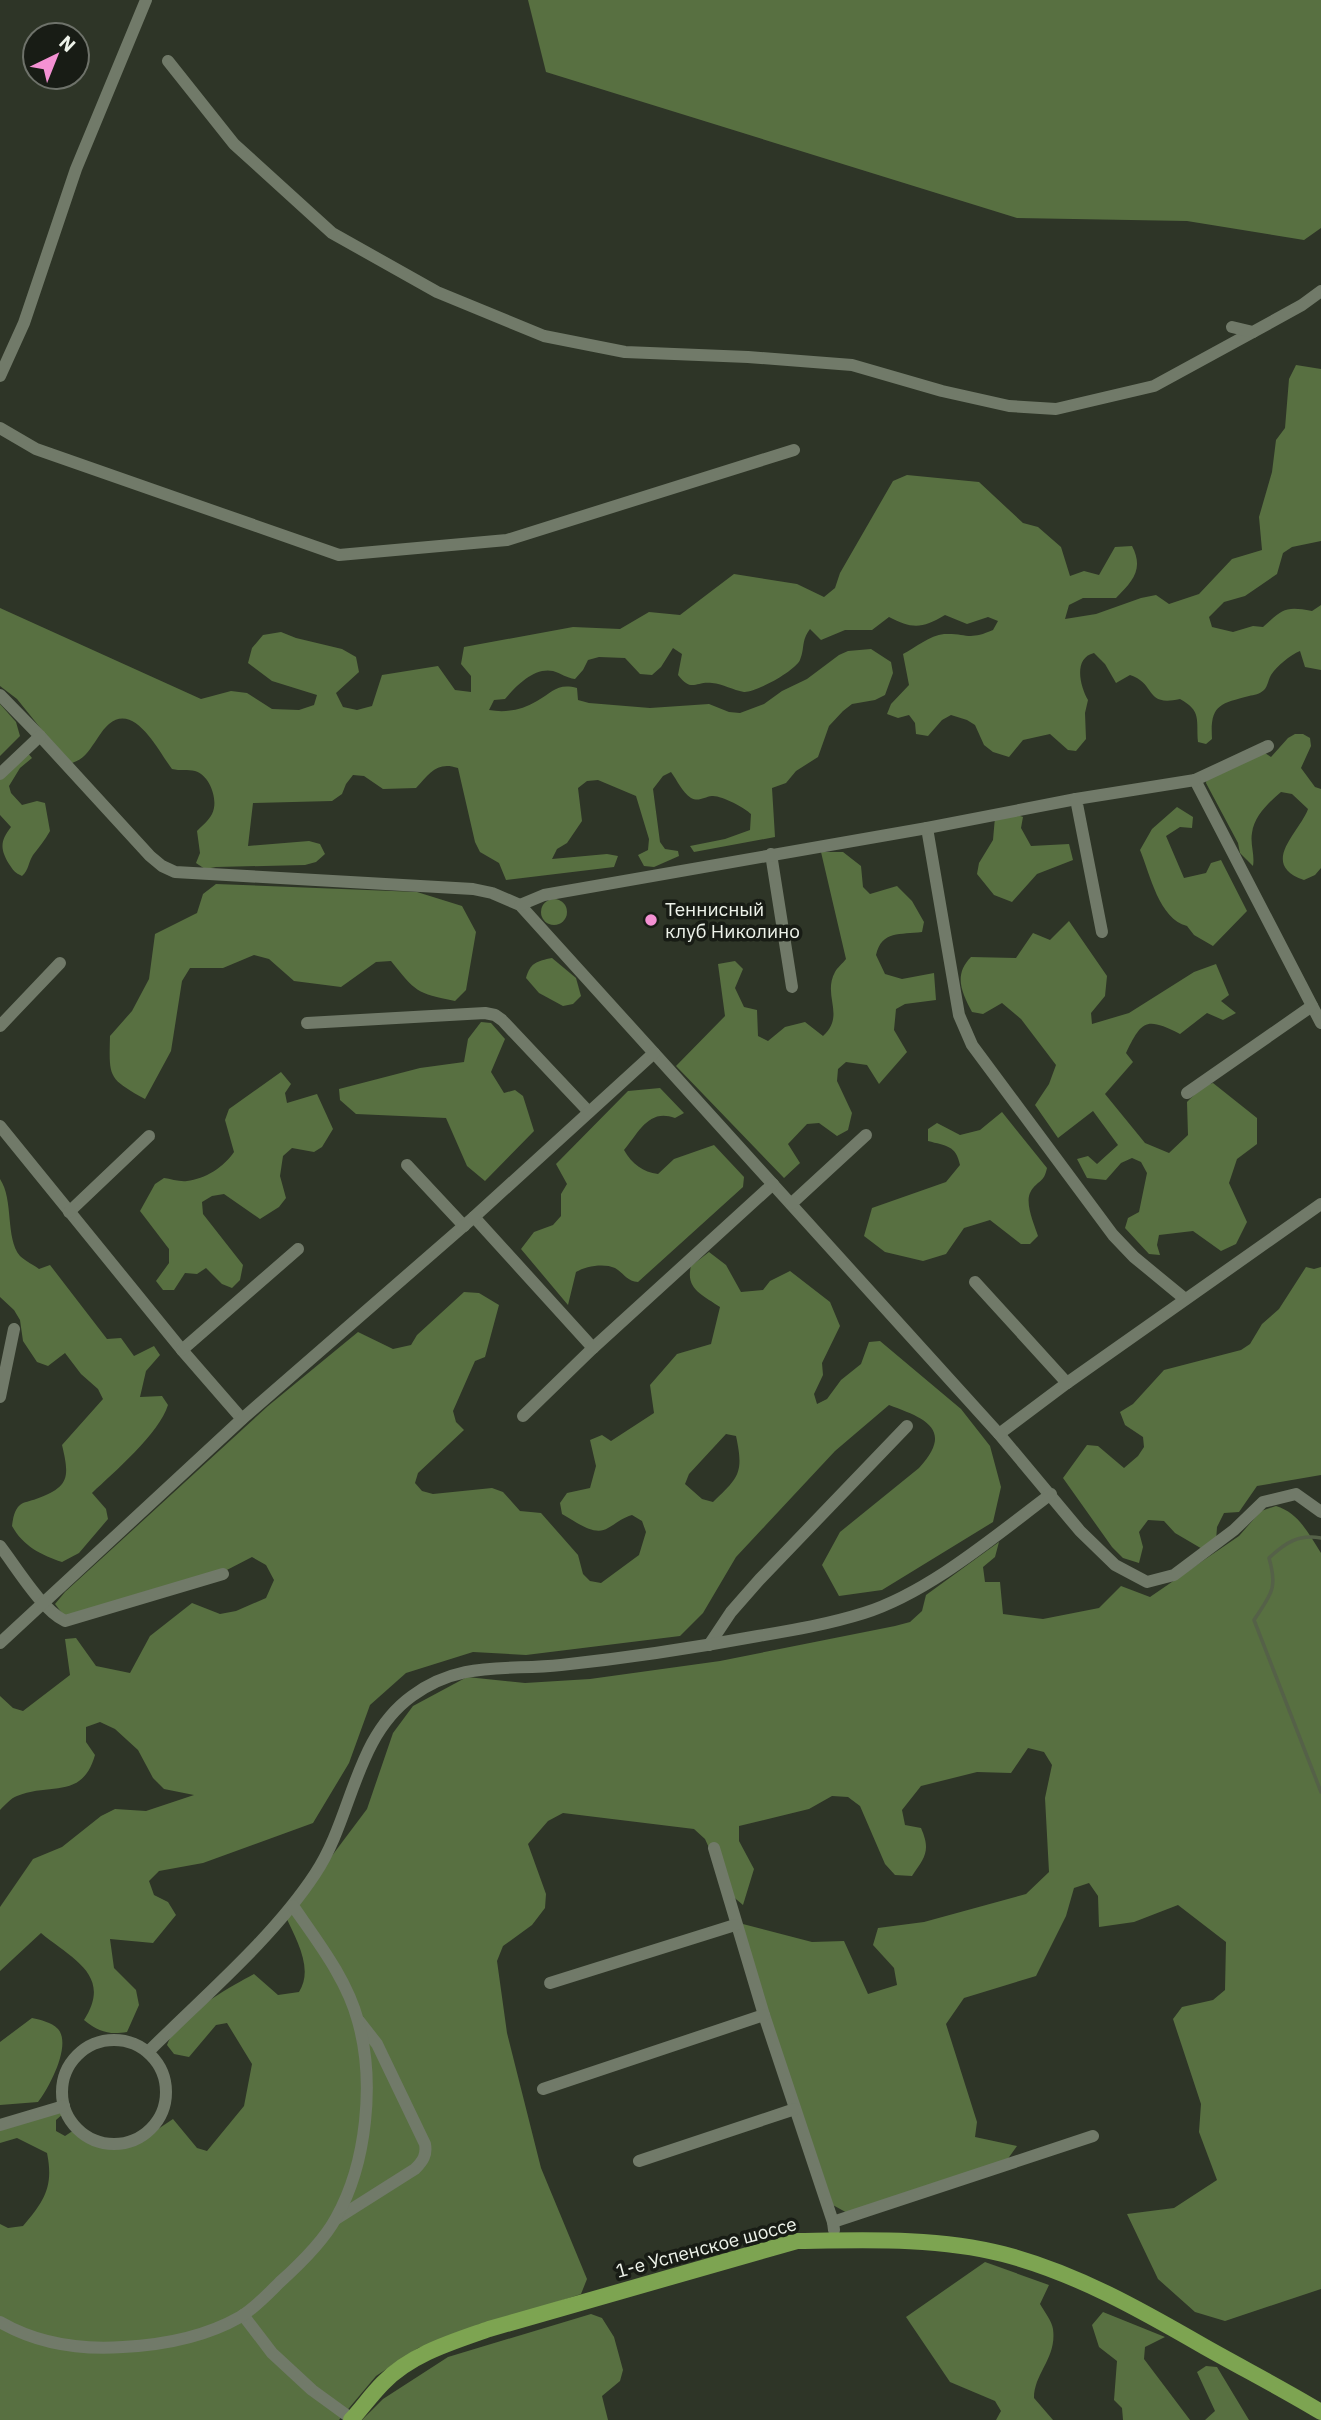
<svg xmlns="http://www.w3.org/2000/svg" width="1321" height="2420" viewBox="0 0 1321 2420" font-family="'IBM Plex Sans',sans-serif">
  <rect width="100%" height="100%" fill="#2e3527"/>
  <g fill="#587041" fill-rule="evenodd">
    <path d="M 528,0 L 1321,0 L 1321,228 L 1304,240 L 1187,221 L 1017,218 L 546,72 Z"/>
    <path d="M 1296,365 L 1321,369 L 1321,541 L 1292,547 L 1283,553 L 1277,574 L 1245,596 L 1224,602 L 1209,617 L 1212,627 L 1233,632 L 1253,626 L 1263,627 C 1283,609 1285,606 1312,611 L 1321,605 L 1321,670 L 1305,667 L 1300,651 C 1290,655 1277,666 1271,675 C 1268,680 1268,686 1264,690 C 1260,694 1254,695 1249,696 C 1219,704 1210,705 1212,739 L 1206,744 L 1198,742 C 1196,720 1202,711 1180,699 C 1144,707 1157,684 1130,675 L 1116,683 L 1105,664 L 1094,653 C 1073,658 1080,686 1088,700 L 1085,713 L 1086,739 L 1076,751 L 1068,750 L 1050,734 L 1023,740 L 1009,757 L 993,752 L 984,745 L 975,725 L 967,720 L 951,715 L 942,720 L 928,736 L 916,734 L 915,723 L 909,715 L 898,718 L 887,714 L 891,704 L 909,685 L 903,654 C 915,648 930,635 944,634 C 967,633 968,641 993,630 L 998,621 L 988,617 L 967,624 L 945,615 C 922,629 912,629 889,617 L 872,630 L 845,630 L 821,640 L 810,629 C 801,641 805,648 800,660 C 795,671 755,693 744,692 C 733,690 723,684 712,683 C 695,681 692,693 678,675 L 682,654 L 673,648 L 661,667 L 652,675 L 640,674 L 625,658 L 599,657 L 588,660 L 583,670 L 575,679 C 566,678 561,673 553,671 C 534,667 516,686 505,699 L 494,700 L 489,710 C 506,713 522,710 537,701 C 553,692 557,683 577,688 L 578,700 L 589,703 L 650,708 L 709,704 L 729,712 L 740,713 L 764,704 L 782,691 L 807,679 L 839,655 L 848,651 L 871,649 L 891,662 L 893,673 L 885,695 L 875,700 L 852,704 L 843,711 L 829,726 L 818,757 L 796,771 L 786,783 L 772,788 L 775,837 L 694,852 L 690,846 L 725,839 L 750,830 L 751,814 C 745,808 721,795 712,796 C 704,797 699,802 691,798 C 682,792 677,780 671,772 L 663,776 L 653,789 L 660,842 L 665,849 L 678,851 L 679,856 L 654,867 L 644,866 L 638,855 L 648,850 L 649,839 L 636,796 L 598,780 L 587,781 L 578,788 L 582,821 L 567,843 L 557,849 L 552,859 L 607,854 L 618,856 L 614,867 L 506,880 L 499,863 L 480,852 L 475,842 L 458,768 C 437,761 430,773 416,788 L 383,789 L 364,776 L 353,775 L 346,784 L 342,794 L 332,801 L 253,803 L 248,846 L 309,841 L 320,844 L 325,854 L 316,862 L 305,865 L 216,867 L 205,869 L 196,863 L 200,853 L 197,831 C 202,826 209,820 212,814 C 219,801 210,775 195,771 C 188,769 180,771 172,769 C 159,752 135,702 109,724 C 104,728 99,736 95,742 C 88,752 84,759 72,763 L 63,756 L 17,699 L 0,686 L 0,608 L 201,699 L 231,691 L 247,693 L 272,709 L 299,710 L 314,705 L 317,695 L 272,681 L 248,663 L 252,648 L 263,635 L 281,632 L 296,638 L 342,649 L 356,657 L 359,672 L 336,693 L 343,707 L 357,710 L 372,706 L 382,675 L 438,666 L 455,690 L 471,692 L 471,676 L 461,664 L 464,647 L 573,627 L 620,629 L 649,612 L 680,615 L 734,574 L 797,584 L 824,597 L 835,588 L 840,573 L 893,481 L 907,475 L 979,482 L 1023,523 L 1038,527 L 1061,547 L 1070,576 L 1084,571 L 1099,575 L 1115,547 L 1132,546 C 1144,569 1133,581 1116,598 L 1083,598 L 1069,605 L 1065,619 L 1096,614 L 1141,598 L 1156,595 L 1169,604 L 1199,594 L 1232,559 L 1262,550 L 1259,517 L 1272,472 L 1276,440 L 1285,428 L 1289,379 Z"/>
    <path d="M 0,704 L 16,722 L 20,736 L 0,756 Z"/>
    <path d="M 1295,734 L 1303,734 L 1310,738 L 1311,746 L 1301,768 L 1315,787 L 1321,789 L 1321,868 L 1315,875 L 1304,880 C 1258,864 1300,832 1308,809 L 1292,794 L 1281,792 C 1269,802 1254,816 1252,833 C 1250,844 1255,855 1253,866 L 1240,853 L 1238,843 L 1206,783 L 1207,773 L 1262,751 L 1271,757 L 1288,738 Z"/>
    <path d="M 27,752 L 32,758 L 20,768 L 9,786 L 11,793 L 22,805 L 37,801 L 45,803 L 50,831 C 45,840 39,847 33,855 C 28,863 29,870 22,876 C 15,873 13,870 9,864 C 0,849 0,841 11,827 L 0,815 L 0,773 Z"/>
    <path d="M 1177,807 L 1193,817 L 1192,828 L 1180,827 L 1166,836 L 1184,878 L 1206,873 L 1211,863 L 1221,860 L 1247,911 L 1213,946 L 1194,935 L 1187,926 C 1159,919 1150,874 1140,850 L 1152,829 Z"/>
    <path d="M 1004,810 L 1023,817 L 1021,828 L 1031,846 L 1069,844 L 1073,860 L 1037,874 L 1012,902 L 994,895 L 977,874 L 979,863 L 993,840 L 995,817 Z"/>
    <path d="M 821,852 L 843,852 L 861,866 L 863,887 L 870,894 L 897,886 L 912,901 L 924,922 L 922,932 C 900,935 882,930 876,955 L 885,974 L 902,979 L 934,973 L 936,1000 L 905,1004 L 896,1009 L 894,1030 L 907,1052 L 879,1084 L 867,1065 L 846,1062 L 838,1069 L 837,1081 L 852,1113 L 848,1130 L 837,1136 L 819,1123 L 807,1124 L 788,1144 L 800,1163 L 784,1178 L 676,1066 L 725,1016 L 718,964 L 735,961 L 743,969 L 735,988 L 744,1007 L 757,1010 L 758,1036 L 768,1041 L 785,1027 L 805,1022 L 823,1036 C 846,1015 822,996 835,972 C 837,968 843,963 846,959 Z"/>
    <path d="M 216,884 L 417,892 L 462,906 L 476,932 L 466,990 L 455,1001 C 416,993 416,992 391,961 L 376,962 L 341,987 L 294,981 L 269,959 L 254,955 L 223,968 L 190,968 L 182,981 L 171,1051 L 145,1099 C 108,1078 109,1078 110,1036 L 132,1011 L 149,979 L 155,934 L 197,913 L 203,894 Z"/>
    <circle cx="554" cy="912" r="13"/>
    <path d="M 1069,921 L 1107,976 L 1105,996 L 1091,1013 L 1092,1024 L 1129,1013 L 1194,972 L 1216,964 L 1229,995 L 1221,1001 L 1236,1013 L 1223,1020 L 1207,1013 L 1180,1034 C 1146,1017 1142,1020 1126,1053 L 1133,1062 L 1105,1094 L 1145,1143 L 1169,1153 L 1188,1135 L 1187,1102 L 1203,1086 L 1213,1083 L 1257,1118 L 1257,1144 L 1237,1159 L 1229,1183 L 1247,1222 L 1236,1244 L 1221,1251 L 1193,1231 L 1159,1235 L 1157,1245 L 1160,1255 L 1149,1254 L 1125,1228 L 1128,1218 L 1139,1212 L 1147,1173 L 1141,1162 L 1132,1158 L 1121,1163 L 1106,1180 L 1087,1178 L 1077,1159 L 1088,1156 L 1097,1164 L 1118,1145 L 1093,1111 L 1058,1138 L 1035,1105 L 1049,1084 L 1056,1065 L 1021,1019 L 1002,1003 L 983,1014 L 972,1012 C 962,993 953,975 971,957 L 1016,958 L 1033,933 L 1050,940 Z"/>
    <path d="M 552,958 L 576,978 L 581,996 L 573,1004 L 563,1006 L 539,993 L 526,978 C 530,963 537,961 552,958 Z"/>
    <path d="M 481,1022 L 491,1023 L 505,1039 L 491,1072 L 504,1093 L 515,1090 L 523,1096 L 534,1131 L 485,1181 L 467,1166 L 446,1118 L 356,1114 L 340,1100 L 339,1089 L 420,1068 L 464,1062 L 468,1039 Z"/>
    <path d="M 281,1072 L 291,1084 L 285,1093 L 287,1103 L 317,1094 L 333,1129 L 322,1147 L 314,1152 L 292,1148 L 283,1156 L 280,1176 L 286,1198 L 279,1207 L 260,1219 L 224,1194 L 212,1196 L 202,1202 L 203,1214 L 243,1265 L 240,1280 L 232,1288 L 222,1284 L 206,1268 L 197,1274 L 185,1273 L 174,1290 L 163,1290 L 156,1281 L 169,1263 L 169,1249 L 140,1211 L 155,1184 L 164,1178 C 171,1179 180,1182 187,1181 C 205,1179 224,1167 234,1152 L 225,1120 L 229,1109 Z"/>
    <path d="M 660,1088 L 684,1113 L 675,1118 C 649,1108 639,1132 624,1150 C 632,1164 643,1172 658,1174 L 674,1159 L 714,1145 L 744,1177 L 743,1187 L 638,1282 C 626,1281 624,1273 615,1268 C 604,1263 586,1266 576,1272 L 568,1305 L 521,1249 L 534,1232 L 553,1225 L 561,1216 L 561,1194 L 567,1184 L 556,1164 L 628,1091 Z"/>
    <path d="M 1002,1112 L 1047,1168 C 1044,1183 1038,1180 1031,1191 C 1024,1202 1034,1224 1038,1236 L 1030,1244 L 1021,1244 L 990,1220 L 964,1228 L 946,1254 L 923,1261 L 885,1252 L 864,1236 L 872,1208 L 946,1182 L 960,1165 C 956,1145 946,1146 928,1141 L 928,1129 L 937,1123 L 960,1135 L 980,1130 Z"/>
    <path d="M 0,1179 C 14,1200 5,1238 20,1256 C 25,1261 34,1265 39,1269 L 50,1265 L 107,1339 L 121,1338 L 134,1356 L 154,1346 L 160,1355 L 146,1371 L 140,1397 L 162,1396 L 168,1405 C 159,1434 114,1472 92,1493 L 106,1509 L 108,1519 L 79,1553 L 62,1562 C 41,1555 23,1546 12,1526 C 13,1519 14,1510 20,1505 C 23,1502 31,1501 36,1499 C 69,1487 70,1478 62,1445 L 103,1399 L 98,1389 L 81,1374 L 65,1353 L 48,1366 L 37,1362 L 23,1341 L 20,1320 L 14,1310 L 0,1297 Z"/>
    <path d="M 709,1252 L 726,1265 L 741,1292 L 763,1290 L 770,1281 L 790,1271 L 830,1302 L 840,1326 L 822,1363 L 823,1375 L 814,1394 L 817,1404 L 827,1399 L 841,1380 L 861,1364 L 869,1342 L 880,1341 L 961,1409 L 990,1446 L 1001,1487 L 993,1522 L 882,1590 L 839,1596 L 822,1565 L 840,1532 L 919,1468 C 955,1429 924,1418 889,1405 L 835,1451 L 736,1557 L 703,1613 L 680,1636 L 526,1655 L 473,1652 L 406,1673 L 370,1705 L 349,1763 L 313,1823 L 203,1863 L 159,1871 L 149,1881 L 154,1895 L 168,1902 L 176,1915 L 153,1943 L 110,1939 L 114,1968 L 136,1990 L 139,2005 L 127,2032 C 109,2035 99,2032 84,2020 C 113,1975 72,1959 41,1933 L 0,1971 L 0,1907 L 33,1859 L 62,1847 L 101,1816 L 115,1809 L 146,1811 L 194,1795 L 164,1789 L 153,1778 L 138,1750 L 115,1729 L 100,1722 L 86,1727 L 86,1742 L 95,1755 C 82,1800 52,1782 17,1796 C 11,1798 5,1805 0,1810 L 0,1696 L 13,1708 L 23,1711 L 70,1675 L 65,1639 L 76,1638 L 96,1666 L 130,1673 L 150,1636 L 192,1603 L 220,1614 L 236,1611 L 266,1598 L 274,1580 L 266,1565 L 252,1557 L 223,1572 L 65,1617 L 55,1604 L 65,1592 L 268,1406 L 358,1332 L 393,1349 L 411,1345 L 417,1335 L 464,1292 L 479,1293 L 499,1305 L 485,1357 L 475,1361 L 453,1411 L 456,1422 L 464,1430 L 418,1473 L 415,1483 L 422,1491 L 433,1494 L 492,1488 L 503,1492 L 520,1511 L 541,1513 L 578,1555 L 583,1574 L 590,1581 L 601,1583 L 639,1555 L 646,1532 L 642,1521 L 632,1515 C 622,1518 617,1523 608,1528 C 594,1537 575,1521 562,1514 L 560,1503 L 567,1493 L 590,1488 L 596,1466 L 590,1440 L 602,1435 L 611,1441 L 654,1413 L 650,1385 L 677,1354 L 711,1344 L 720,1307 C 703,1295 685,1289 691,1266 ZM 726,1434 L 736,1436 C 744,1473 739,1477 713,1502 L 702,1499 L 685,1484 L 689,1474 Z"/>
    <path d="M 1306,1267 L 1314,1269 L 1321,1267 L 1321,1475 L 1257,1486 L 1239,1512 L 1224,1513 L 1217,1527 L 1216,1541 L 1204,1550 L 1175,1533 L 1164,1521 L 1148,1520 L 1139,1532 L 1143,1547 L 1139,1563 L 1123,1558 L 1112,1547 L 1063,1478 L 1087,1445 L 1098,1446 L 1124,1468 L 1138,1456 L 1144,1447 L 1143,1437 L 1125,1425 L 1120,1412 L 1133,1404 L 1164,1370 L 1241,1350 L 1250,1344 L 1262,1324 L 1279,1309 Z"/>
    <path d="M 1276,1506 C 1299,1513 1308,1533 1321,1553 L 1321,2289 L 1225,2321 L 1195,2312 L 1158,2279 L 1127,2214 L 1174,2208 L 1217,2180 L 1199,2132 L 1201,2104 L 1173,2019 L 1182,2007 L 1213,2000 L 1225,1990 L 1226,1942 L 1178,1905 L 1134,1922 L 1099,1927 L 1098,1896 L 1089,1883 L 1074,1888 L 1066,1916 L 1036,1976 L 964,1998 L 946,2024 L 977,2122 L 975,2137 L 1017,2146 L 1007,2160 L 851,2215 L 831,2204 L 739,1923 L 812,1942 L 844,1941 L 868,1994 L 897,1985 L 894,1968 L 873,1945 L 878,1928 L 924,1922 L 1026,1894 L 1049,1872 L 1045,1798 L 1052,1765 L 1044,1752 L 1028,1748 L 1011,1773 L 977,1772 L 921,1786 L 902,1810 L 905,1825 L 921,1828 C 931,1851 925,1857 912,1876 L 895,1875 L 885,1864 L 860,1806 L 848,1797 L 832,1796 L 809,1809 L 739,1826 L 739,1841 L 754,1869 L 743,1905 L 730,1894 L 705,1839 L 694,1829 L 563,1813 L 548,1821 L 528,1844 L 546,1894 L 545,1908 L 532,1925 L 503,1946 L 497,1961 L 507,2033 L 541,2168 L 587,2279 L 581,2294 L 418,2348 L 376,2376 L 339,2420 L 0,2420 L 0,2224 L 8,2228 L 23,2226 C 44,2201 54,2187 47,2153 L 17,2138 L 0,2143 L 0,2122 L 50,2107 L 64,2113 L 56,2120 L 56,2131 L 65,2136 L 74,2130 L 116,2142 L 126,2138 L 134,2145 L 173,2119 L 197,2148 L 207,2151 L 244,2106 L 252,2064 L 227,2023 L 216,2025 L 189,2057 L 174,2054 L 167,2045 C 177,2016 228,1988 254,1974 L 278,1995 L 299,1992 C 314,1969 296,1939 286,1917 L 367,1809 L 393,1733 L 413,1706 L 467,1677 L 525,1683 L 590,1679 L 720,1661 L 895,1626 L 910,1622 L 922,1611 L 926,1595 L 999,1542 L 995,1557 L 983,1567 L 985,1582 L 1000,1582 L 1003,1614 L 1043,1619 L 1099,1608 L 1121,1586 L 1150,1597 L 1239,1536 L 1261,1511 Z"/>
    <path d="M 32,2018 C 41,2020 51,2022 58,2029 C 72,2045 49,2088 38,2102 L 0,2105 L 0,2042 Z"/>
    <path d="M 985,2262 L 1049,2285 L 1040,2304 C 1044,2311 1052,2321 1053,2329 C 1057,2358 1034,2373 1034,2398 L 1053,2420 L 996,2420 L 1001,2411 L 995,2401 L 950,2382 L 906,2317 Z"/>
    <path d="M 1103,2312 L 1165,2337 L 1145,2347 L 1144,2359 L 1190,2420 L 1123,2420 L 1122,2408 L 1114,2400 L 1117,2361 L 1099,2347 L 1092,2325 Z"/>
    <path d="M 591,2314 L 602,2318 L 614,2337 L 623,2370 L 620,2381 L 602,2396 L 608,2420 L 362,2420 L 383,2399 L 448,2357 Z"/>
    <path d="M 1206,2366 L 1217,2367 L 1249,2420 L 1205,2420 L 1215,2411 L 1197,2372 Z"/>
  </g>
  <g fill="none" stroke-linecap="round" stroke-linejoin="round">
    <path stroke="#556148" stroke-width="3.5" d="M 1321,1538 C 1298,1534 1285,1543 1269,1558 C 1278,1589 1271,1594 1254,1620 L 1321,1792"/>
    <g stroke="#717a69" stroke-width="12">
      <path d="M 168,61 L 234,144 L 332,233 L 437,292 L 544,336 L 625,352 L 748,357 L 852,365 L 942,391 L 1009,406 L 1056,409 L 1154,386 L 1253,332"/>
      <path d="M 1232,327 L 1253,332 L 1302,305 L 1321,291"/>
      <path d="M 0,376 L 24,323 L 76,169 L 146,0"/>
      <path d="M 0,428 L 36,449 L 339,555 L 507,540 L 794,450"/>
      <path d="M 0,695 L 40,736 L 150,856 L 162,866 L 175,872 L 473,889 L 492,893 L 520,905 L 999,1434 L 1080,1531 L 1115,1565 L 1147,1582 L 1174,1575 L 1234,1530 L 1263,1502 L 1296,1494 L 1321,1512"/>
      <path d="M 1268,746 L 1195,780 L 1321,1023"/>
      <path d="M 0,774 L 40,736"/>
      <path d="M 927,828 L 959,1015 L 972,1045 L 1113,1235 L 1134,1257 L 1185,1299"/>
      <path d="M 771,854 L 792,987"/>
      <path d="M 520,905 L 544,895 L 927,828 L 1076,799"/>
      <path d="M 1102,932 L 1076,799 L 1195,780"/>
      <path d="M 307,1023 L 485,1013 L 495,1015 L 502,1020 L 589,1112"/>
      <path d="M 0,1026 L 60,963"/>
      <path d="M 1187,1093 L 1312,1006"/>
      <path d="M 0,1126 L 182,1350 L 242,1419"/>
      <path d="M 407,1165 L 464,1226"/>
      <path d="M 791,1204 L 866,1135"/>
      <path d="M 69,1212 L 149,1136"/>
      <path d="M 474,1217 L 593,1348"/>
      <path d="M 975,1282 L 1067,1383"/>
      <path d="M 182,1350 L 298,1249"/>
      <path d="M 0,1397 L 14,1329"/>
      <path d="M 523,1416 L 593,1348 L 773,1184"/>
      <path d="M 999,1434 L 1067,1383 L 1321,1204"/>
      <path d="M 0,1546 C 17,1568 41,1609 65,1621 L 223,1574"/>
      <path d="M 0,1643 L 242,1419 L 474,1217 L 654,1053"/>
      <path d="M 709,1645 L 731,1612 L 760,1579 L 907,1426"/>
      <path d="M 714,1848 L 764,2015 L 833,2222"/>
      <path d="M 550,1983 L 735,1925"/>
      <circle cx="114" cy="2092" r="52"/>
      <path d="M 148,2052 C 203,1997 273,1938 315,1874 C 353,1817 354,1738 412,1696 C 461,1660 506,1671 561,1665 C 627,1658 693,1648 758,1636 C 794,1630 829,1624 864,1613 C 930,1592 996,1535 1051,1494"/>
      <path d="M 543,2089 L 764,2015"/>
      <path d="M 0,2125 L 64,2106"/>
      <path d="M 639,2161 L 795,2109"/>
      <path d="M 336,2219 L 415,2169 C 423,2161 427,2155 425,2144 L 377,2044 L 359,2021"/>
      <path d="M 834,2230 L 833,2222 L 1093,2136"/>
      <path d="M 243,2315 L 272,2353 L 312,2390 L 352,2419"/>
      <path d="M 0,2322 C 38,2344 79,2350 123,2347 C 162,2345 205,2337 240,2317 C 255,2308 268,2294 280,2282 C 300,2264 323,2242 336,2218 C 367,2163 375,2081 358,2021 C 347,1979 317,1941 293,1906"/>
    </g>
    <path stroke="#7da451" stroke-width="16" d="M 351,2420 C 362,2408 372,2394 383,2383 C 411,2354 452,2342 489,2329 L 797,2241 C 865,2240 937,2237 1003,2254 C 1076,2273 1141,2310 1205,2347 C 1244,2369 1283,2389 1321,2412"/>
  </g>
  <circle fill="#f491d3" stroke="#181c15" stroke-width="2.5" cx="651" cy="920" r="7"/>
  <g text-anchor="middle" stroke-width="7" stroke-linejoin="round" paint-order="stroke">
    <g font-size="19" fill="#eef3ea" stroke="#181c15" text-anchor="start">
      <text x="665" y="916">Теннисный<tspan x="665" dy="22">клуб Николино</tspan></text>
    </g>
    <g font-size="19" fill="#eef3ea" stroke="#181c15">
      <text transform="translate(706 2247) rotate(-15)" y="7">1-е Успенское шоссе</text>
    </g>
  </g>
  <g transform="translate(56 56) rotate(43)"><circle r="33" fill="#181c15" stroke="#6e726a" stroke-width="2"/>
  <path d="M0-5L12 26L0 18L-12 26Z" fill="#f491d3"/>
  <text y="-10" font-size="19" font-weight="bold" text-anchor="middle" fill="#eef3ea">N</text>
  </g>
</svg>
